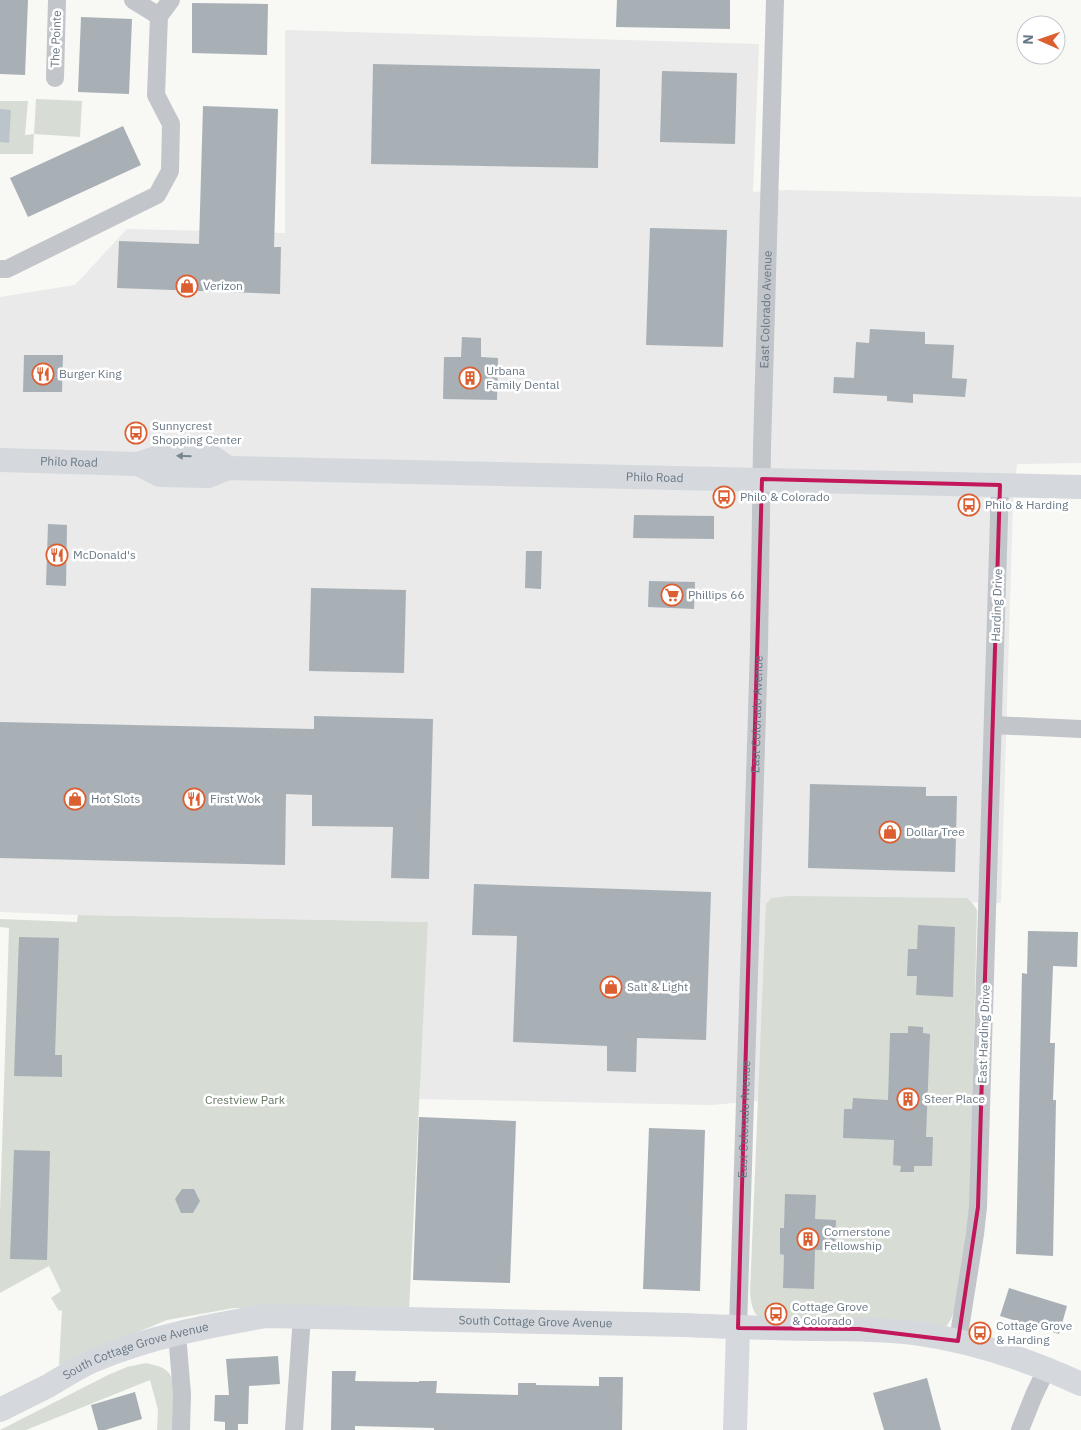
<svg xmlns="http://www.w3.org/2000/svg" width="1081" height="1430" viewBox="0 0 1081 1430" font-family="'IBM Plex Sans',sans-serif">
  <rect width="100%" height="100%" fill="#f8f8f5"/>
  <path fill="#e9eae9" d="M 285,30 L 759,44 L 753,192 L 786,190 L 1081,197 L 1081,463 L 1017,464 L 1013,503 L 1001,903 L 769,899 L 767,1100 L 711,1105 L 419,1099 L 428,922 L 78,915 L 0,912 L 0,297 L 75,285 L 127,229 L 285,233 Z"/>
  <g fill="#d7ddd5">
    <path d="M 36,99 L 82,101 L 80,137 L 34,134 L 33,154 L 0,154 L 0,101 L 28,101 L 25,135 L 34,134 Z"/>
    <path d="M 789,896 L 967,898 L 973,904 L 977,910 L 970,1204 L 965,1264 L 955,1309 L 951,1319 L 946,1327 L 759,1318 C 752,1311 751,1302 750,1293 L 766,904 L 771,898 Z"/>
    <path d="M 78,915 L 428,922 L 409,1311 L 234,1308 L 167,1320 L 59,1365 L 62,1310 L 59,1311 L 51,1298 L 61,1291 L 49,1266 L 0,1293 L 0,1211 L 9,928 L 0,927 L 0,919 L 77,922 Z"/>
    <path d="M 146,1363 C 154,1365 162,1366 168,1372 C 178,1381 174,1417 174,1430 L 157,1430 L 158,1410 L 150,1380 L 26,1430 L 0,1430 L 108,1375 L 127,1367 Z"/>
  </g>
  <path fill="#bbc4ca" d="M 0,109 L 11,110 L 9,143 L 0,142 Z"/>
  <g fill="#a8b0b6">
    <path d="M 0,0 L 28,0 L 25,75 L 0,74 Z"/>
    <path d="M 617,0 L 730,0 L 730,29 L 616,27 Z"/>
    <path d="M 192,3 L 268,4 L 267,55 L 192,53 Z"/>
    <path d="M 81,17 L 132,19 L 129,94 L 78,92 Z"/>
    <path d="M 373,64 L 600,69 L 598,168 L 371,164 Z"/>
    <path d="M 662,71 L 737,73 L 735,144 L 660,142 Z"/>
    <path d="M 203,106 L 278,109 L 274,247 L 281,247 L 280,294 L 117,288 L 119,241 L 199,244 Z"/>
    <path d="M 123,126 L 141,165 L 28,217 L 10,178 Z"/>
    <path d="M 650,228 L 727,230 L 723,347 L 646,345 Z"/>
    <path d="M 870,329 L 925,332 L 925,344 L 954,345 L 952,378 L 967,379 L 965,397 L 913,394 L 913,403 L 887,401 L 887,396 L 833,393 L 834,377 L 854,378 L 856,342 L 869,343 Z"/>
    <path d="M 462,337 L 481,338 L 481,357 L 498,358 L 497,400 L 443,399 L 444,357 L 461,357 Z"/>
    <path d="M 24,355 L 63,355 L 62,392 L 23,392 Z"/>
    <path d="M 634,515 L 714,516 L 714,539 L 633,538 Z"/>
    <path d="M 48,524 L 67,525 L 66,586 L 46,585 Z"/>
    <path d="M 526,551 L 542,551 L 541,589 L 525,588 Z"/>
    <path d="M 649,581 L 695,582 L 694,609 L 648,607 Z"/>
    <path d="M 311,588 L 406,590 L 404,673 L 309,671 Z"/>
    <path d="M 314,716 L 433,719 L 429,879 L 391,878 L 393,827 L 312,826 L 312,795 L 286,794 L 285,865 L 0,858 L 0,722 L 314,729 Z"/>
    <path d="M 810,784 L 926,787 L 926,796 L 957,796 L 955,872 L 808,868 Z"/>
    <path d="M 474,884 L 711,892 L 706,1040 L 637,1038 L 636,1072 L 607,1071 L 607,1046 L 513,1042 L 517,936 L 472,935 Z"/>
    <path d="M 918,925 L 955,927 L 953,997 L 916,995 L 917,976 L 907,976 L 908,949 L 917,949 Z"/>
    <path d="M 1028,931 L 1078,932 L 1077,967 L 1053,966 L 1050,1043 L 1055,1043 L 1053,1100 L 1056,1100 L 1053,1256 L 1016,1254 L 1022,973 L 1027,974 Z"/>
    <path d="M 19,937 L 59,938 L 55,1055 L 62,1055 L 62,1077 L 14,1076 Z"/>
    <path d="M 908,1026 L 923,1027 L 923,1033 L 930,1034 L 926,1137 L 933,1137 L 932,1166 L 914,1166 L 914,1172 L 900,1172 L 901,1166 L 893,1165 L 894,1140 L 843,1138 L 844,1109 L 852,1109 L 853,1098 L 888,1100 L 890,1033 L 908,1033 Z"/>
    <path d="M 419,1117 L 516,1121 L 510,1283 L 413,1280 Z"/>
    <path d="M 649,1128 L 705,1130 L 700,1291 L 643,1289 Z"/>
    <path d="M 14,1150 L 50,1151 L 47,1260 L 10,1259 Z"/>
    <path d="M 182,1189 L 194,1189 L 200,1201 L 193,1213 L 181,1213 L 175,1199 Z"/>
    <path d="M 785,1194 L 816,1195 L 815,1219 L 836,1220 L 835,1250 L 815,1250 L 814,1289 L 783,1288 L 784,1255 L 780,1254 L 780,1228 L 784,1228 Z"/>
    <path d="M 1009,1288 L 1067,1306 L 1059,1334 L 1000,1316 Z"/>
    <path d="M 278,1356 L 280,1384 L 249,1386 L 248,1424 L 238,1424 L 238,1430 L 225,1430 L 225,1422 L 214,1421 L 215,1395 L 229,1395 L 226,1359 Z"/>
    <path d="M 332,1371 L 356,1371 L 355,1381 L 419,1382 L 419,1381 L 437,1381 L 436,1393 L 518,1395 L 518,1383 L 536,1383 L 536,1385 L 599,1386 L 599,1377 L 623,1377 L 622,1430 L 434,1430 L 434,1428 L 355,1426 L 355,1430 L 331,1430 Z"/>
    <path d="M 927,1378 L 941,1430 L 884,1430 L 873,1393 Z"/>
    <path d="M 135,1392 L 142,1419 L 105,1430 L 98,1430 L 91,1405 Z"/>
  </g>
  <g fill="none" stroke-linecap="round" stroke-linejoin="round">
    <g stroke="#c2c5c9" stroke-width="18">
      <path d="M 133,0 L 159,16"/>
      <path d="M 55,78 L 57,0"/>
      <path d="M 0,269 L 7,269 L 157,195 L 170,171 L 171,124 L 156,95 L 159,16 L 171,0"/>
      <path d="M 993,725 L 1081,729"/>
      <path id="s1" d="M 738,1328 L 759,648 L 762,447 L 775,0"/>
      <path d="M 177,1334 L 182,1394 L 181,1430"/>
      <path d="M 958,1341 L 975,1234 L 978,1207 L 1000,485"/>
      <path d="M 294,1430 L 302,1316"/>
      <path d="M 1020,1430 L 1034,1395 L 1047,1368"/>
    </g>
    <g stroke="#d5d9dd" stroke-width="24">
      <path id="s2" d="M 0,460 L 138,464 L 161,456 L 212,457 L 228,468"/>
      <path id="s3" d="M 138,464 L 160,475 L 208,476 L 228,468 L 1081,487"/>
      <path id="s4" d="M 0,1410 C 16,1402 32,1394 48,1386 C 64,1377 78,1367 95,1360 C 149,1337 208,1326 266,1316 L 683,1325 C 726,1327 769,1328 812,1329 C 846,1329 881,1329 914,1333 C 974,1341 1027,1359 1081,1384"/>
      <path d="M 735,1430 L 738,1328"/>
    </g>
  </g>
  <defs><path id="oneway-solid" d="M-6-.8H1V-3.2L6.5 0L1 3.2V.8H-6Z" transform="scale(1.25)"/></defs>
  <use fill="#788692" href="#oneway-solid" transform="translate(184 456) rotate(-178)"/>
  <path fill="none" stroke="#c2185b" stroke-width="4" stroke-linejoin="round" d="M 762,479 L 1000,485 L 978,1207 L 958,1341 L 859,1329 L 738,1328 Z"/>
  <defs>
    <g id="shop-ring" transform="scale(1.125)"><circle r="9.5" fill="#fff" stroke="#dc5f31" stroke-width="1.5"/><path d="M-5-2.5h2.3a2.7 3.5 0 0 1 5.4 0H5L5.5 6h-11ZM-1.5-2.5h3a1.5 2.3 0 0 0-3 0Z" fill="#dc5f31"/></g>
    <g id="restaurant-ring" transform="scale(1.125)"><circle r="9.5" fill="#fff" stroke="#dc5f31" stroke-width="1.5"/><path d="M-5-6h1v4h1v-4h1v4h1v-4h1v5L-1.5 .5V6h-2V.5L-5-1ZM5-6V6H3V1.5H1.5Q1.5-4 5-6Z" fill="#dc5f31"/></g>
    <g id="building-ring" transform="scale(1.125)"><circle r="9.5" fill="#fff" stroke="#dc5f31" stroke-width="1.5"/><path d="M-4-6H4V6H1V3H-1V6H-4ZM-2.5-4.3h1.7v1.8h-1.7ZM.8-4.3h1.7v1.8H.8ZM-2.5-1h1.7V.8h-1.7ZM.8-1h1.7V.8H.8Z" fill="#dc5f31"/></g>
    <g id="bus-ring" transform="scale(1.125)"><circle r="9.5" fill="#fff" stroke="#dc5f31" stroke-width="1.5"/><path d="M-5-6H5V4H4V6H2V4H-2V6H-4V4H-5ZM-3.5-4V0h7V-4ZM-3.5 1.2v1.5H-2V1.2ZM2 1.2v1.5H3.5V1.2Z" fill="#dc5f31"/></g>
    <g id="supermarket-ring" transform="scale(1.125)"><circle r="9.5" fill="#fff" stroke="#dc5f31" stroke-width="1.5"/><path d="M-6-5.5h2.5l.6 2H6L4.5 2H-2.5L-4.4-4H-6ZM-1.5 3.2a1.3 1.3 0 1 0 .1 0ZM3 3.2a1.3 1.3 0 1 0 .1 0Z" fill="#dc5f31"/></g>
  </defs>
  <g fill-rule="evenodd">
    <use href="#shop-ring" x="187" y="286"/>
    <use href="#restaurant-ring" x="43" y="374"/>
    <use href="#building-ring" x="470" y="378"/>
    <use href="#bus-ring" x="136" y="433"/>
    <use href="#bus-ring" x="724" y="497"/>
    <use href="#bus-ring" x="969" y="505"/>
    <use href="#restaurant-ring" x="57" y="555"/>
    <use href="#supermarket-ring" x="672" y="595"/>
    <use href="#shop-ring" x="75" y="799"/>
    <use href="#restaurant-ring" x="194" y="799"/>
    <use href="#shop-ring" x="890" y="832"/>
    <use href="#shop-ring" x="611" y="987"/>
    <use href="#building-ring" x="908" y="1099"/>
    <use href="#building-ring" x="808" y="1239"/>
    <use href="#bus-ring" x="776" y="1314"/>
    <use href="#bus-ring" x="980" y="1333"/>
  </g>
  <g text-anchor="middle" stroke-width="5" stroke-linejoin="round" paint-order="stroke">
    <g font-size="12" fill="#687785" stroke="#fff">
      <text transform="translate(56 39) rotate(-88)" y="4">The Pointe</text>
      <text dy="4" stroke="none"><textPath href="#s1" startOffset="1019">East Colorado Avenue</textPath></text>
      <text dy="4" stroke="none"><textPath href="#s2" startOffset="69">Philo Road</textPath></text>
      <text dy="4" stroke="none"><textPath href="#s3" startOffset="521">Philo Road</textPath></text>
      <text transform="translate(997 605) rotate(-88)" y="4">Harding Drive</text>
      <text dy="4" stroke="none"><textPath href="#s1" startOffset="614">East Colorado Avenue</textPath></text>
      <text transform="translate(984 1034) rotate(-88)" y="4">East Harding Drive</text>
      <text dy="4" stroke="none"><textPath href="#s1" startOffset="209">East Colorado Avenue</textPath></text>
      <text dy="4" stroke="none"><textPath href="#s4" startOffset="554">South Cottage Grove Avenue</textPath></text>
      <text dy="4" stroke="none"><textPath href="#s4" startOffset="149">South Cottage Grove Avenue</textPath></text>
    </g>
    <g font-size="12" fill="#687785" stroke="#fff" text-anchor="start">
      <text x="203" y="290">Verizon</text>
      <text x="486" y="375">Urbana<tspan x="486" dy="14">Family Dental</tspan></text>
      <text x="59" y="378">Burger King</text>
      <text x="152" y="430">Sunnycrest<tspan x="152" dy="14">Shopping Center</tspan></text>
      <text x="740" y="501">Philo &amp; Colorado</text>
      <text x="985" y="509">Philo &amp; Harding</text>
      <text x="73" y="559">McDonald's</text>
      <text x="688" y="599">Phillips 66</text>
      <text x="91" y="803">Hot Slots</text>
      <text x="210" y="803">First Wok</text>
      <text x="906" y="836">Dollar Tree</text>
      <text x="627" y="991">Salt &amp; Light</text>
      <text x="924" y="1103">Steer Place</text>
      <text x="824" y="1236">Cornerstone<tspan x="824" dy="14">Fellowship</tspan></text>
      <text x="792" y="1311">Cottage Grove<tspan x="792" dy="14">&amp; Colorado</tspan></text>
      <text x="996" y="1330">Cottage Grove<tspan x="996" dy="14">&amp; Harding</tspan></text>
    </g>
    <g font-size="12" fill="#667863" stroke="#fff">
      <text x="245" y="1104">Crestview Park</text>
    </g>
  </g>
  <g transform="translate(1041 40) rotate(272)"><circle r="24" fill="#ffffff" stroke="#c3c9ce"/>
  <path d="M0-4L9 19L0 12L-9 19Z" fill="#dc5f31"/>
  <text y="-8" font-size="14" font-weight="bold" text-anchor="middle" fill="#687785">N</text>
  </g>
</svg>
